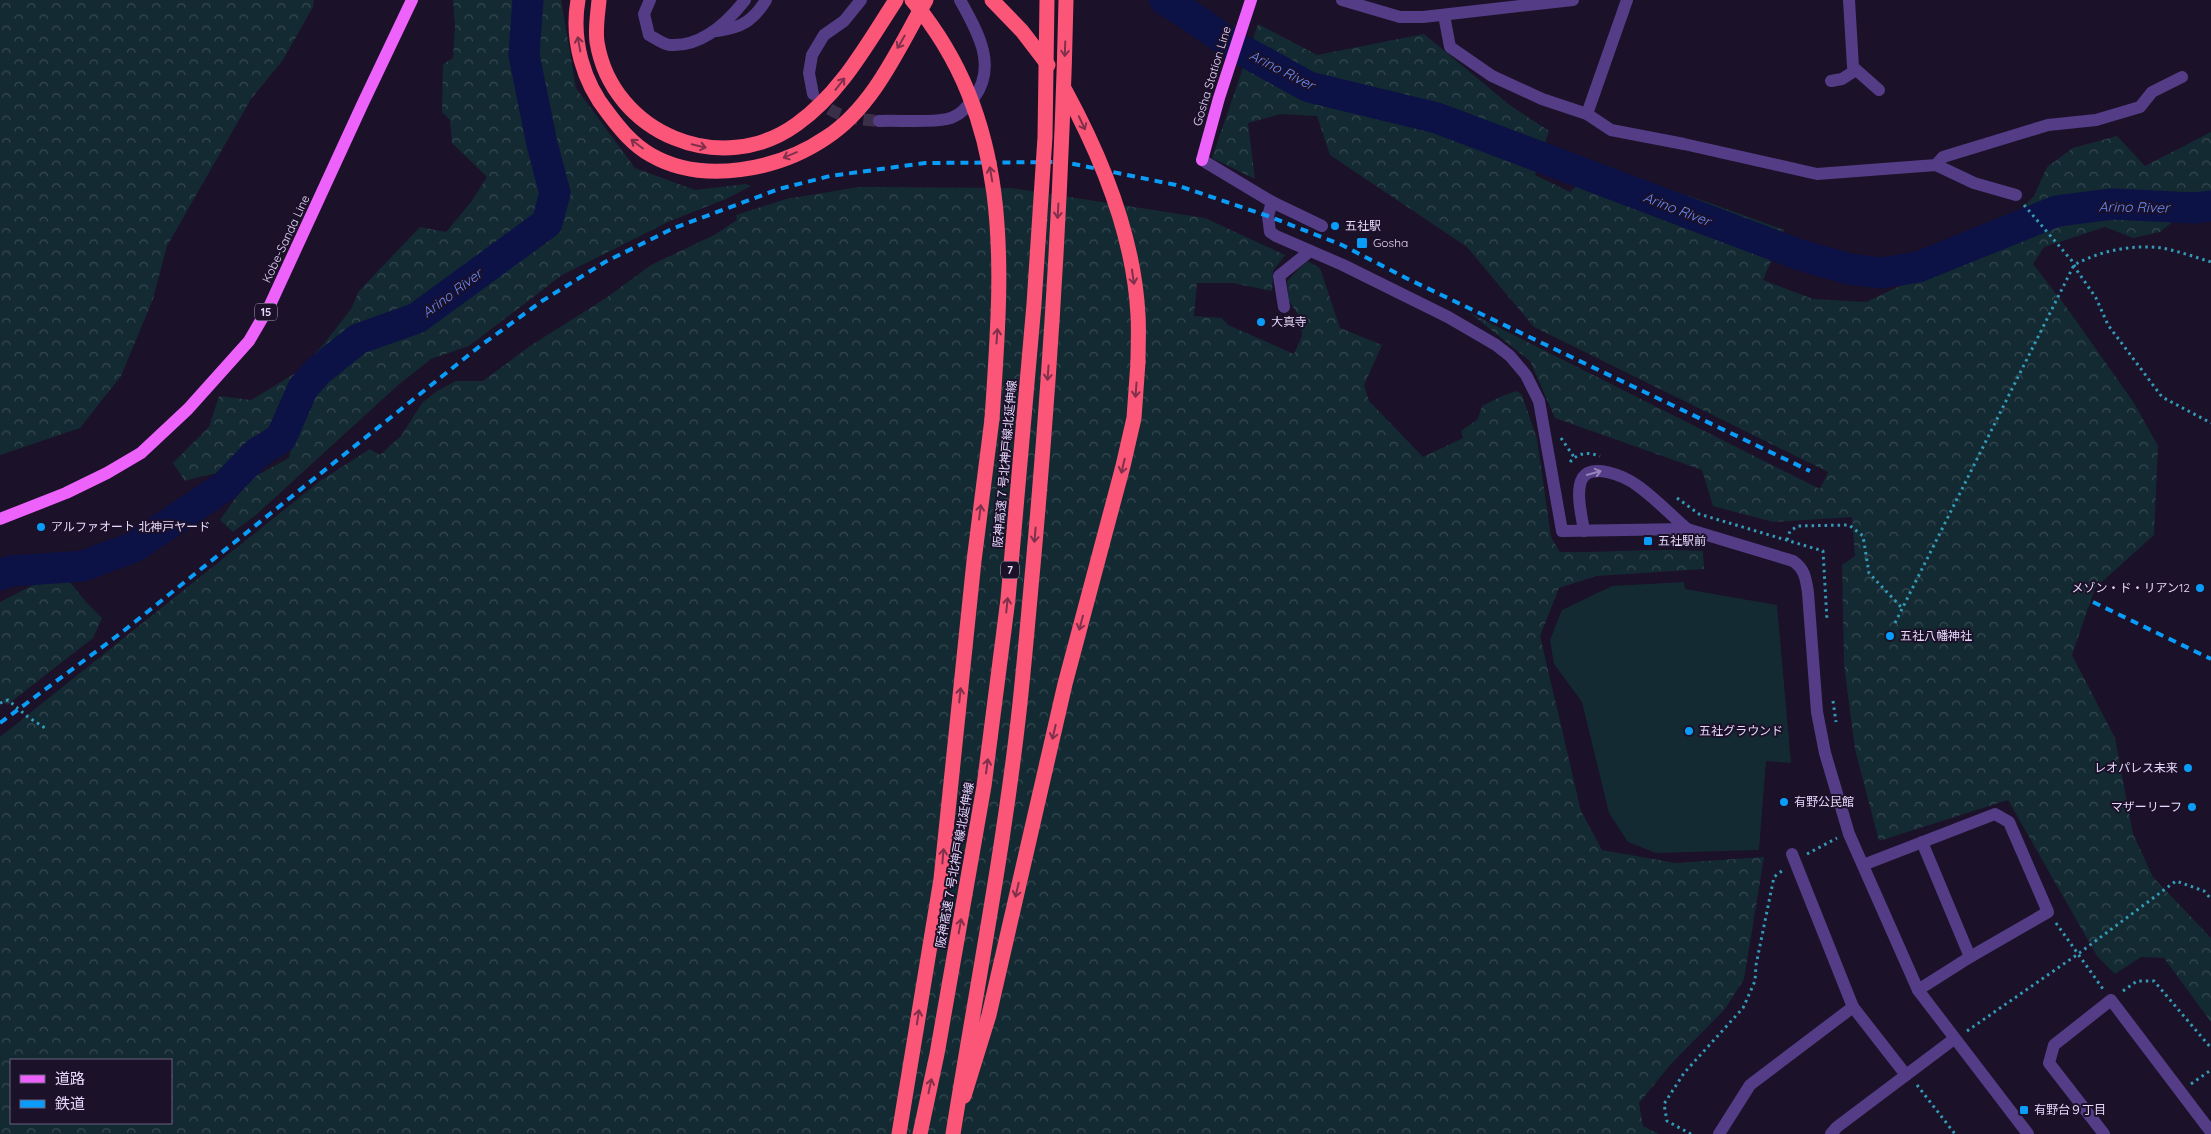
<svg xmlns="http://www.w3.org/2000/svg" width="2211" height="1134" viewBox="0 0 2211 1134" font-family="Quicksand,'Noto Sans JP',sans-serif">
  <defs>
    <pattern id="forest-crowns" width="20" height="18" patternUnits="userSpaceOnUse" patternTransform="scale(1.25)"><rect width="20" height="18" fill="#142a32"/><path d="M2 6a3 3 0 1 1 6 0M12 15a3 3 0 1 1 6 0" fill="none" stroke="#364851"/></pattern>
  </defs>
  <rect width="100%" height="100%" fill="#1b1128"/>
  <g fill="url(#forest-crowns)" fill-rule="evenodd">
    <path d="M 0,0 L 314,0 L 313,7 L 283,60 L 251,99 L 167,246 L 153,299 L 121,376 L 80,428 L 0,455 Z"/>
    <path d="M 453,0 L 561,0 L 576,88 L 635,168 L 695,190 L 746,184 L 751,186 L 726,199 L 670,221 L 562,275 L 469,346 L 431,359 L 397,386 L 256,515 L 233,532 L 220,520 L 248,480 L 289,458 L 300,411 L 311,388 L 298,383 C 286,412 276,451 245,465 C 230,472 202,475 185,481 L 173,463 L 209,427 L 219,396 L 251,400 L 299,371 L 323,345 L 351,309 L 359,291 L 420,227 L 446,232 L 471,202 L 487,177 L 452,143 L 450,120 L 442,112 L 443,64 L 453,58 L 455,25 Z"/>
    <path d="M 1258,24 L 1317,55 L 1424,34 L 1511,106 L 1549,131 L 1535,175 L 1570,192 L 1597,167 L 1710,203 L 1784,230 L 1763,280 L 1813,299 L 1866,302 L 1932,271 L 1957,239 L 2013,217 L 2034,196 L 2047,167 L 2073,148 L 2117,136 L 2145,166 L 2211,132 L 2211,199 L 2200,200 L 2160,232 L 2133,238 L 2105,227 L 2044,247 L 2033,264 L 2067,308 L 2134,403 L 2158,446 L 2154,535 L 2095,588 L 2072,655 L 2115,738 L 2133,834 L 2153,877 L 2211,938 L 2211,1022 L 2164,958 L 2141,957 L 2115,974 L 2097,956 L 2008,800 L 1879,841 L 1855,749 L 1844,664 L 1842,565 L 1855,556 L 1852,517 L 1773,522 L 1713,506 L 1702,470 L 1555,418 L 1530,361 L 1470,313 L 1820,489 L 1828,472 L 1534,327 L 1467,247 L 1330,155 L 1317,116 L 1281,114 L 1248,123 L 1255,179 L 1212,158 Z"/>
    <path d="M 859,187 L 1011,188 L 1205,218 L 1285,255 L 1273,271 L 1272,291 L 1233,283 L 1197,283 L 1194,316 L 1222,318 L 1228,325 L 1294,354 L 1302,336 L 1301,319 L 1289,301 L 1287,281 L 1307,261 L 1320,268 L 1340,328 L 1382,345 L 1364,385 L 1369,401 L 1423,457 L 1463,438 L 1461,431 L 1478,419 L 1482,406 L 1502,396 L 1517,391 L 1522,395 L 1537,439 L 1551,537 L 1560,552 C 1608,553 1656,548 1703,551 L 1704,569 L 1596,576 L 1559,588 L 1540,636 L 1581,811 L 1602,850 L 1676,863 L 1764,857 L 1744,979 L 1725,1009 L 1670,1065 L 1639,1103 L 1643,1126 L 1659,1134 L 0,1134 L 0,737 L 320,481 L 370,449 L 380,455 L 401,436 L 422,403 L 437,391 L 456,381 L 483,381 L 530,346 L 606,298 L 651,265 L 714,235 L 737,220 L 736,215 L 786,199 ZM 11,1060 L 171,1060 L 171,1123 L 11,1123 Z"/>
    <path d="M 61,571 L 86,602 L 102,618 L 93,638 L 7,705 L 0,699 L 0,602 Z"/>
  </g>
  <path fill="#142a32" d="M 1684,582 L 1685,589 L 1777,605 L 1791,763 L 1766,761 L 1759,850 L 1656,853 L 1628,842 L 1609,813 L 1582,702 L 1554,664 L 1550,640 L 1562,610 L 1612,586 Z"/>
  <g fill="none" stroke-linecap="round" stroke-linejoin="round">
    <g stroke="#0c1146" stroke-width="31">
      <path d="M 1165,0 L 1201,23 L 1229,43 L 1309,87 L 1437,118 L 1800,255 L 1849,269 L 1882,273 L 1918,267 L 2057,211 L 2112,204 L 2195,208 L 2211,206"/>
      <path d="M 0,575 L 11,571 L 83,566 L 134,547 L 225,486 L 256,454 L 281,438 L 303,388 L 318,371 L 358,339 L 417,318 L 547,223 L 555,193 L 542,144 L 524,55 L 528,0"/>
    </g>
    <path stroke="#3a2f48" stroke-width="12" stroke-dasharray="12 6" stroke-linecap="butt" d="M 816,97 C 832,117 854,119 879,121"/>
    <g stroke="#339ab7" stroke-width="3" stroke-dasharray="2.5 4" stroke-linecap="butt">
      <path d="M 2024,205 L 2072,261 L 2076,269 L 2096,298 L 2108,325 L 2162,397 L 2211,423"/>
      <path d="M 1561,438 L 1574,457"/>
      <path d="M 1570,462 C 1579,452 1588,452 1600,456"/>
      <path d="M 1677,498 L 1699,514 L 1823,551 L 1827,620"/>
      <path d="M 1787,540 L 1790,531 L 1798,526 L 1849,525 L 1863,536 L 1869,573 L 1902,608"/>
      <path d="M 1895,623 L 2074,265 C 2099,251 2133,244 2162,248 C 2178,251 2195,257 2211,262"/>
      <path d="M 1833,701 L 1836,722"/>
      <path d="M 0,703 L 8,700 L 28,717 L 45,728"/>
      <path d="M 1807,854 L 1837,838"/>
      <path d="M 2056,923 L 2103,989"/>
      <path d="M 2123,991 L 2137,981 L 2154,981 L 2211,1048"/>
      <path d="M 1967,1031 L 2078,954 L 2176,881 L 2204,891 L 2211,899"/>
      <path d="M 2191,1084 L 2211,1070"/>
      <path d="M 1917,1085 L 1955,1134"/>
      <path d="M 1691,1134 L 1667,1121 L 1664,1104 L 1684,1073 L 1743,1008 L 1755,981 L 1756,965 L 1774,877 L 1783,870"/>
    </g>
    <g stroke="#543d86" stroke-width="12">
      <path d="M 650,0 L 644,14 L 649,35 C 655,38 664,45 670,45 C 702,47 727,23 745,0"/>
      <path d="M 1342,0 L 1400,17 L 1423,17 L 1573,0"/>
      <path d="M 1849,0 L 1853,67 L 1879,90"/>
      <path d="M 1444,15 L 1450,47 L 1492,76 L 1542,99 L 1587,114 L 1611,130 L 1684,144 L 1817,174 L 1936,165 L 1974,183 L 2016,195"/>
      <path d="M 717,31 C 741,28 753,21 766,0"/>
      <path d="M 1831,81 L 1842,79 L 1856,70"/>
      <path d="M 813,94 L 809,73 L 812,55 L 824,35 L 844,21 L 861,0"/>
      <path d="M 1587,114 L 1627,0"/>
      <path d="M 879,121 C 898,120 929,123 947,119 C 960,116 966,108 974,98 C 998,65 977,31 960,0"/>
      <path d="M 1202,160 L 1272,202 L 1268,216 L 1270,232 L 1276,236 L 1343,265 L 1448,317 L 1496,345 L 1510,356 L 1526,375 L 1539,401 L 1562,531 L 1687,529 L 1793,561 C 1805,569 1806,579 1808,593 L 1817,712 L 1825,753 L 1849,834 L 1918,990 L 2028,1134"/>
      <path d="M 1936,165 L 1943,157 L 2048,125 L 2096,120 L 2140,107 L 2152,92 L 2182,77"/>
      <path d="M 1272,202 L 1322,226"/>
      <path d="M 1284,307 L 1279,276 L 1310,251"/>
      <path d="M 1584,531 C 1582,517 1576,495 1581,481 C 1589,460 1626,477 1638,486 C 1656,499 1671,515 1687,529"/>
      <path d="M 1922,842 L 1970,957"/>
      <path d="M 1792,854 L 1853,1007 L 1906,1075"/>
      <path d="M 1863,865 L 1995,814 L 2009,822 L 2048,912 L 1970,957 L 1918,990"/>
      <path d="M 1719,1134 L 1750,1085 L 1853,1007"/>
      <path d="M 1831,1134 L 1837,1127 L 1954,1039"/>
      <path d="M 2104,1134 L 2049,1063 L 2054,1045 L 2111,1000 L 2211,1132"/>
    </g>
    <g stroke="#ed62fb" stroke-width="12">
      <path d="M 1202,160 L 1219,98 L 1251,0"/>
      <path d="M 0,519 L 66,493 L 107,473 L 141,453 L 188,409 L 249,341 L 270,305 L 363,103 L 412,0"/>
    </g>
    <g stroke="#fb5677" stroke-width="15">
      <path d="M 578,0 C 571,40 583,82 608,113 C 620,129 633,145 651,155 C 703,185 779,170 827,137 C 874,106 899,47 926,0"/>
      <path d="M 599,0 C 598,13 595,28 597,42 C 612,134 722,179 797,124 C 841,93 867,44 896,0"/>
      <path d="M 964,1096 L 989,1015 L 1065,684 L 1123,466 L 1134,418 L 1138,362"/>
      <path d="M 899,1134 L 941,879 L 974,561 L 992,419"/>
    </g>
    <g stroke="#099df9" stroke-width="4" stroke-dasharray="8 6" stroke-linecap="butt">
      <path d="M 2093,602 L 2211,659"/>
      <path d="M 0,723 L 121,633 L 480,346 L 542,301 L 605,262 L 674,228 L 779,189 L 830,176 L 925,163 L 1064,162 L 1176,185 L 1268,216 L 1342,245 L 1408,279 L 1810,471"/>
    </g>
    <g stroke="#fb5677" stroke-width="15">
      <path d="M 912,0 C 1016,124 1002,269 992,419"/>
      <path d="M 992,0 L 1022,31 L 1048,65"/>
      <path d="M 1065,90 C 1102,158 1134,237 1138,315 C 1139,331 1138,346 1138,362"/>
      <path d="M 920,1134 L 937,1054 L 984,786 L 1008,599 L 1034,304 L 1045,137 L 1047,0"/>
      <path d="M 953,1134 C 975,996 1002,859 1018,721 C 1024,669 1028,618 1033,566 C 1050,378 1062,189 1066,0"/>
    </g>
  </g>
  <defs><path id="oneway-shaft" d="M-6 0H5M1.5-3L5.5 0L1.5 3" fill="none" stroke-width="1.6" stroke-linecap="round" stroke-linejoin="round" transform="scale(1.25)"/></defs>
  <g stroke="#80304c">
    <use href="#oneway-shaft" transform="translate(901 42) rotate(120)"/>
    <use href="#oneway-shaft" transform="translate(579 44) rotate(-100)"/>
    <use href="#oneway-shaft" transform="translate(1065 49) rotate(92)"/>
    <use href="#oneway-shaft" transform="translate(840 84) rotate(-52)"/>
    <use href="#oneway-shaft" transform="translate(1082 123) rotate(65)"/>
    <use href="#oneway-shaft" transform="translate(637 144) rotate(-143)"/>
    <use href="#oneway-shaft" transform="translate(699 146) rotate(13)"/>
    <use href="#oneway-shaft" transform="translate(790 155) rotate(157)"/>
    <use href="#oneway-shaft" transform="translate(991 174) rotate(-100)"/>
    <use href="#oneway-shaft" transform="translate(1058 211) rotate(93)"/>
    <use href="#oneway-shaft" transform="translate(1133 277) rotate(82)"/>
    <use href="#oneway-shaft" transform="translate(997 336) rotate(-86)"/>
    <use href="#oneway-shaft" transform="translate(1048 373) rotate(94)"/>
    <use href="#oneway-shaft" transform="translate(1136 390) rotate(94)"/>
    <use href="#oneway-shaft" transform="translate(1123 466) rotate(103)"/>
    <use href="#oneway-shaft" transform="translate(980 512) rotate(-83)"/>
    <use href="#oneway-shaft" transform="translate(1035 535) rotate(95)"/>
    <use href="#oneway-shaft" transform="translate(1007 605) rotate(-84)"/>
    <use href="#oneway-shaft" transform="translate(1081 623) rotate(105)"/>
    <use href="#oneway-shaft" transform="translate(960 695) rotate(-84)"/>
    <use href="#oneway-shaft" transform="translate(1054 732) rotate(103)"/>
    <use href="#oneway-shaft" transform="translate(987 766) rotate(-82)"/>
    <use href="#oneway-shaft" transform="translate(943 856) rotate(-85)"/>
    <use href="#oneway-shaft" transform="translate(1017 890) rotate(103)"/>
    <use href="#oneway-shaft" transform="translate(960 926) rotate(-80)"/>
    <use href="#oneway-shaft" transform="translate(918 1017) rotate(-81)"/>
    <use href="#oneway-shaft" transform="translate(930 1086) rotate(-78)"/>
  </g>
  <use stroke="#9683bc" href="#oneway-shaft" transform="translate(1594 473) rotate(-16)"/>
  <g fill="#099df9" stroke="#1b1128" stroke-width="2">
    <circle cx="1335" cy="226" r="5"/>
    <rect x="1356" y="237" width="12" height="12" rx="2.5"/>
    <circle cx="1261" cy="322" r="5"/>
    <circle cx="41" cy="527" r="5"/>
    <rect x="1643" y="536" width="10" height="10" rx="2.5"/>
    <circle cx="2200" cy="588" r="5"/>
    <circle cx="1890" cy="636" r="5"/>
    <circle cx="1689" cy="731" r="5"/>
    <circle cx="2188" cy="768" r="5"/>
    <circle cx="1784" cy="802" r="5"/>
    <circle cx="2192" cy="807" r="5"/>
    <rect x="2019" y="1105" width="10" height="10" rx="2.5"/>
  </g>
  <g text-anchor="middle" stroke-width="4" stroke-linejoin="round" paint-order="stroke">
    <g fill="#1b1128" stroke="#aa9cbe" stroke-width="1">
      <rect x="255" y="303.5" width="22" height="17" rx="4"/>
      <rect x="1001" y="561.5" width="18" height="17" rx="4"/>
    </g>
    <g font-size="11" font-weight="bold" fill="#e7d8fe">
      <text x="266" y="316">15</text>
      <text x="1010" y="574">7</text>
    </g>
    <g font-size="12" fill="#e7d8fe" stroke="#1b1128">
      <text transform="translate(1212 76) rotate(-73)" y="4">Gosha Station Line</text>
      <text transform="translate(286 239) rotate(-65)" y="4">Kobe-Sanda Line</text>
      <text transform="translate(1005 464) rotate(-85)" y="4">阪神高速７号北神戸線北延伸線</text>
      <text transform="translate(955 865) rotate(-80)" y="4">阪神高速７号北神戸線北延伸線</text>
    </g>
    <g font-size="12" fill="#e7d8fe" stroke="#1b1128" text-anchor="start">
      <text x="1345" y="230">五社駅</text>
      <text x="1373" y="247">Gosha</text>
      <text x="1271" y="326">大真寺</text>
      <text x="51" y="531">アルファオート 北神戸ヤード</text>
      <text x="1658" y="545">五社駅前</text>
      <text x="2190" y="592" text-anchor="end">メゾン・ド・リアン12</text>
      <text x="1900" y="640">五社八幡神社</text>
      <text x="1699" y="735">五社グラウンド</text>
      <text x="2178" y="772" text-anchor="end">レオパレス未来</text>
      <text x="1794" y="806">有野公民館</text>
      <text x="2182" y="811" text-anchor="end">マザーリーフ</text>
      <text x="2034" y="1114">有野台９丁目</text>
    </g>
    <g font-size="14" font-style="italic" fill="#698efc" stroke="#1b1128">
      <text transform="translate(1282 70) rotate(27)" y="5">Arino River</text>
      <text transform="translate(2134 207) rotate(1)" y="5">Arino River</text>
      <text transform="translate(1677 209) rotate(21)" y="5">Arino River</text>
      <text transform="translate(452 293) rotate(-37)" y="5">Arino River</text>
    </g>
  </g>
  <rect x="10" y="1059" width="162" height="65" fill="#1b1128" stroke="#6d617e"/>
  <rect x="20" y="1075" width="25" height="8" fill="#ed62fb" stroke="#6d617e"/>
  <text x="55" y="1084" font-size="15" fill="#e7d8fe">道路</text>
  <rect x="20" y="1100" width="25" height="8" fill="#099df9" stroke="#6d617e"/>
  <text x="55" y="1109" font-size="15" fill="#e7d8fe">鉄道</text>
</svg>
